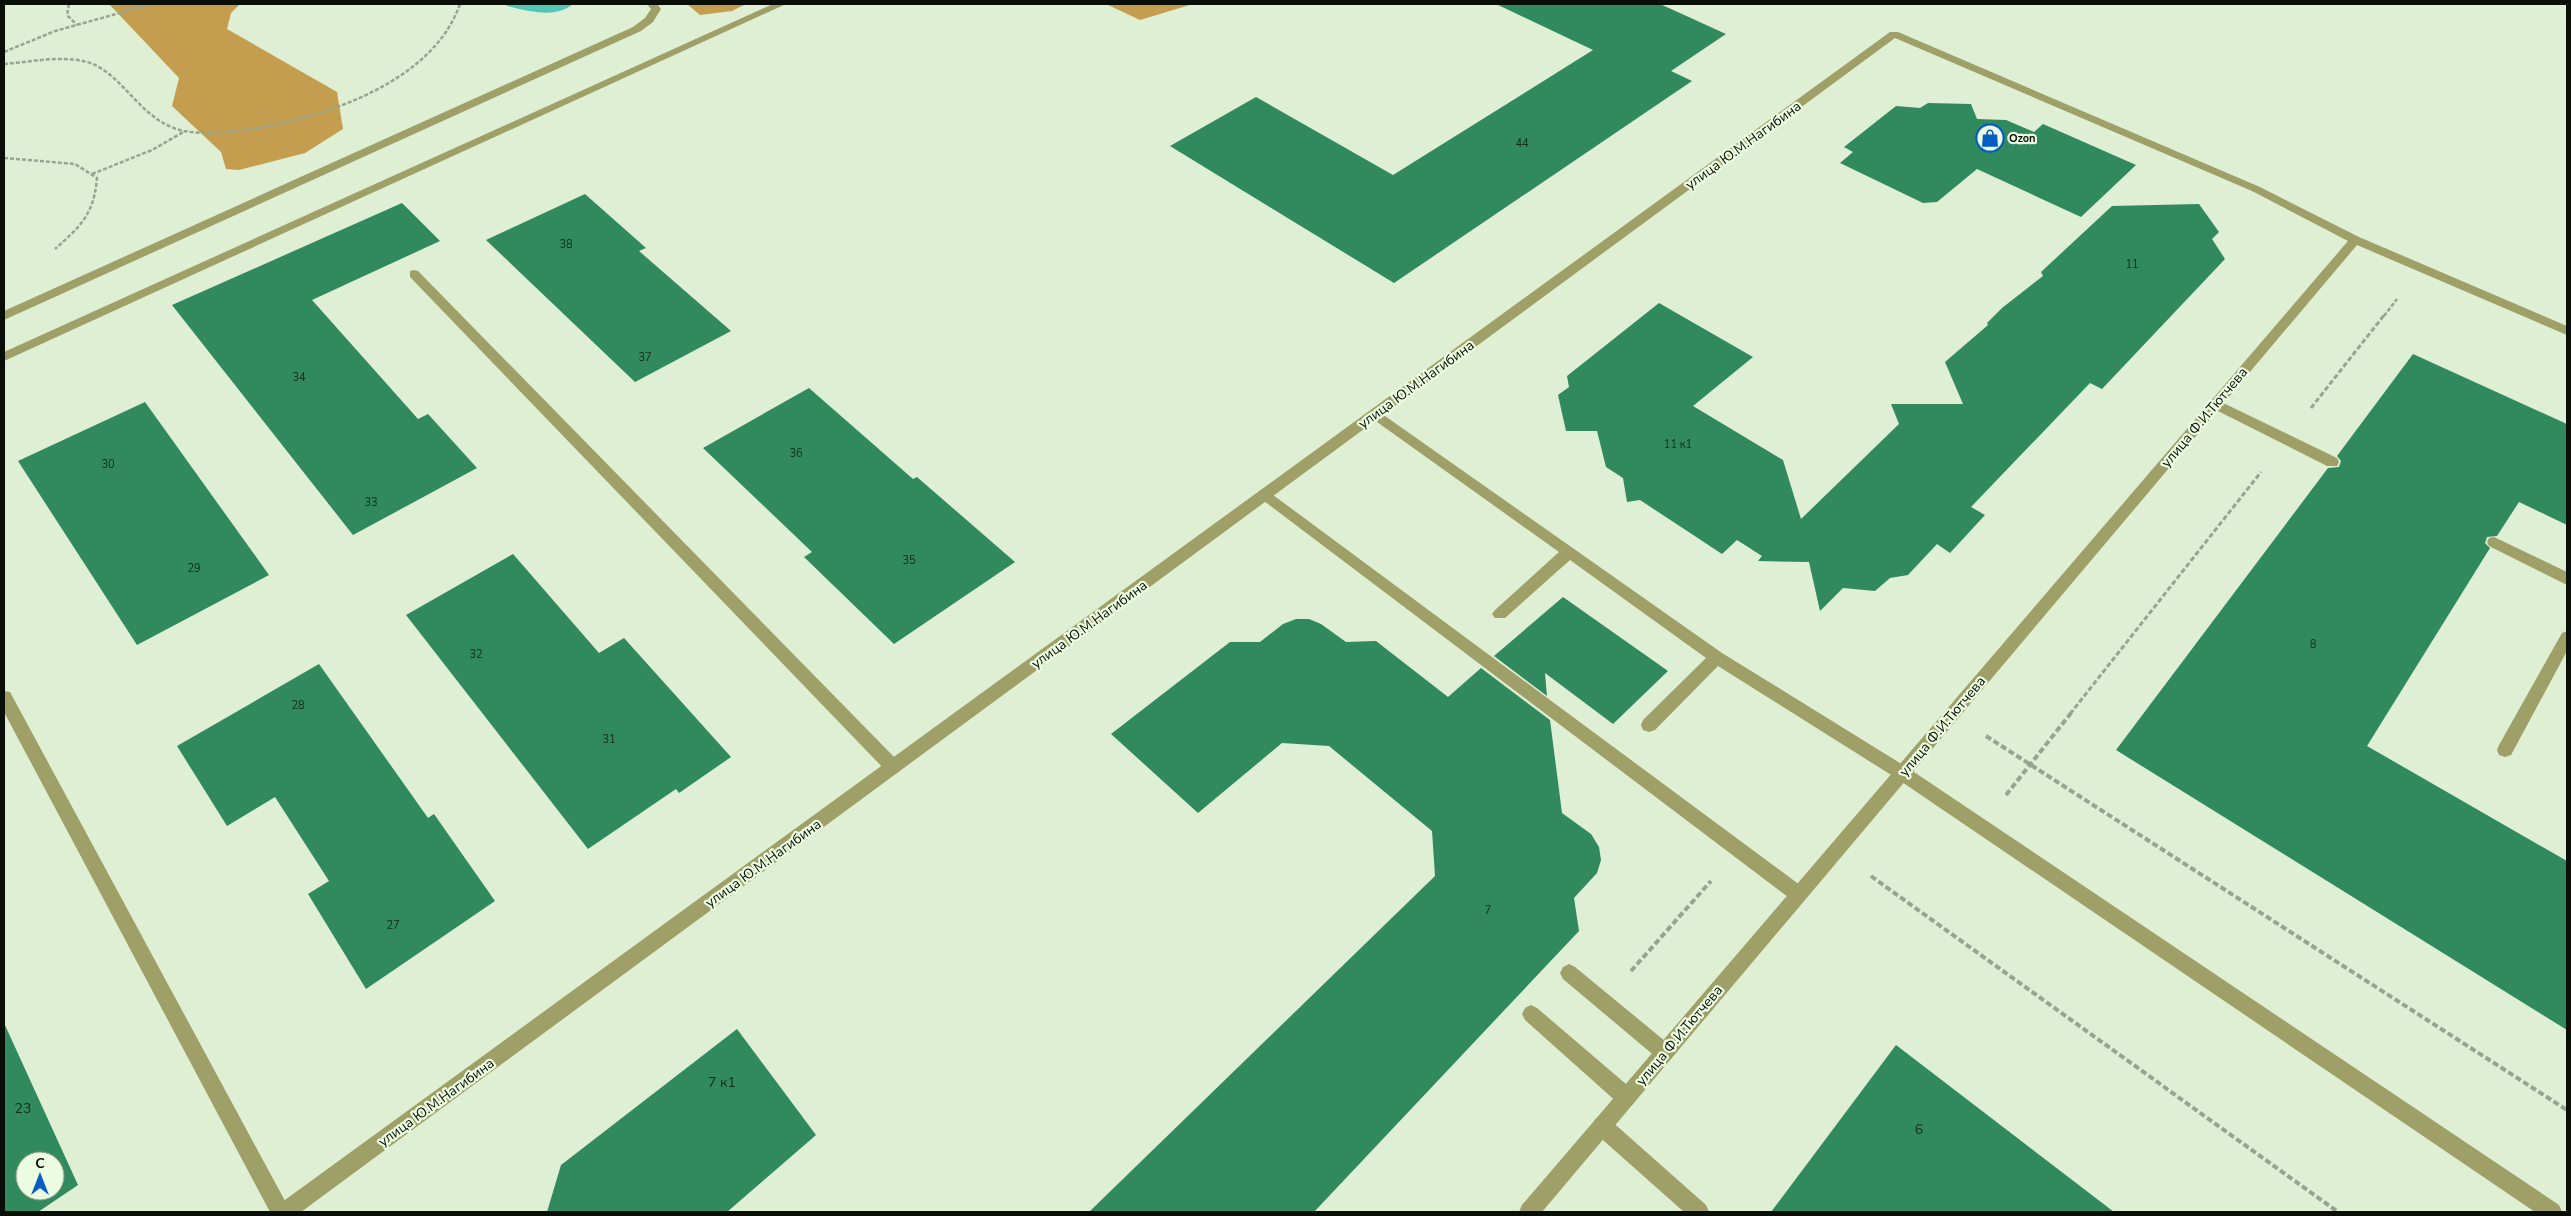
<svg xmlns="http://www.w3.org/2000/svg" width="2571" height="1216" viewBox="0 0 2571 1216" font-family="'Nunito Sans',sans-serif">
  <rect width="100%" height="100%" fill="#deefd3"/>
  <g fill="#c49e4e">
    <path d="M 109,4 L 240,4 L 231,13 L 227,29 L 337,92 L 343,129 L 305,153 L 239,170 L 226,169 L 221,152 L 172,106 L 179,78 Z"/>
    <path d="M 687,4 L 746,4 L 732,11 L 700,15 Z"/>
    <path d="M 1106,4 L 1193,4 L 1140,20 Z"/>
  </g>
  <path fill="#52c7b7" d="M 506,4 L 573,4 C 556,19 527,11 507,6 Z"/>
  <g fill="#31895e" fill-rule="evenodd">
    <path d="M 1496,4 L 1660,4 L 1726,34 L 1671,71 L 1692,81 L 1394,283 L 1170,146 L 1256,97 L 1393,175 L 1593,50 Z"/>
    <path d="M 1928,103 L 1971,104 L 1977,119 L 2006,120 L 2034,132 L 2043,124 L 2136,165 L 2081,217 L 1977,169 L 1937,202 L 1923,203 L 1840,163 L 1853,152 L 1844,147 L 1896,106 L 1920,108 Z"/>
    <path d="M 585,194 L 646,248 L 639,251 L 731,331 L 635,382 L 486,240 Z"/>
    <path d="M 402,203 L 440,241 L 312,300 L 418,419 L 428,414 L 477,468 L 353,535 L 172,305 Z"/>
    <path d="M 2199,204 L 2219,232 L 2212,239 L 2225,259 L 2102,389 L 2090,383 L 1971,507 L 1985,515 L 1950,553 L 1937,544 L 1908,575 L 1890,578 L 1875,591 L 1843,588 L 1820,611 L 1809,562 L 1758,561 L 1762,556 L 1737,540 L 1722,554 L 1640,500 L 1627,502 L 1623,478 L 1606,467 L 1597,431 L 1566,431 L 1558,395 L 1569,387 L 1567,376 L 1659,303 L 1753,357 L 1693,406 L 1783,460 L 1801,519 L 1899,424 L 1891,404 L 1963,404 L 1945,362 L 1988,325 L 1987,323 L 2002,308 L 2043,276 L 2041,272 L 2112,206 Z"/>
    <path d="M 2413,354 L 2567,424 L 2567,525 L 2519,502 L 2497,536 L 2487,537 L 2485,543 L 2490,548 L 2367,746 L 2567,861 L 2567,1030 L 2116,750 L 2328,468 L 2339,467 L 2341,461 L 2337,456 Z"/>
    <path d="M 809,388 L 913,479 L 917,477 L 1015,562 L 894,644 L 804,557 L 812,552 L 703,448 Z"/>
    <path d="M 145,402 L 269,575 L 137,645 L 18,461 Z"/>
    <path d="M 513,554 L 599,653 L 624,638 L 731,757 L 679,793 L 676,789 L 588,849 L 406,615 Z"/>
    <path d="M 1563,597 L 1668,671 L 1613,724 L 1545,673 L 1547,696 L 1494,656 Z"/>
    <path d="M 1296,619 L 1309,619 L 1321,624 L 1346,642 L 1376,641 L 1448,697 L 1481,668 L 1550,720 L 1562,813 L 1591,834 L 1599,847 L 1601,860 L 1597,873 L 1574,898 L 1579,931 L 1314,1212 L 1089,1212 L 1435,876 L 1432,831 L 1329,746 L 1282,743 L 1198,813 L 1111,734 L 1230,642 L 1260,642 L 1283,624 Z"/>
    <path d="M 319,664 L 428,818 L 434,814 L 495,901 L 366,989 L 308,894 L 329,881 L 275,797 L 227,826 L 177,746 Z"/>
    <path d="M 4,1023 L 78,1185 L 38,1212 L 4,1212 ZM 25,1161 L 55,1161 L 55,1191 L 25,1191 Z"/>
    <path d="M 737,1029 L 816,1135 L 727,1212 L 547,1212 L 561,1165 Z"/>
    <path d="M 1896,1045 L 2114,1212 L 1771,1212 Z"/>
  </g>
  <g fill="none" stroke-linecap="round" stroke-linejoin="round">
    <g stroke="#97a48f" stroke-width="2.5" stroke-dasharray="4 2" stroke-linecap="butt">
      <path d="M 69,4 L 67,15 L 77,25"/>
      <path d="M 4,52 L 55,31 L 152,4"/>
      <path d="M 4,64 C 30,62 61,55 87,62 C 123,72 140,122 184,131 C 206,135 230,132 252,129 C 326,117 433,82 460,4"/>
      <path d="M 4,158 L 75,164 L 97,178 C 94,214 81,226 55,249"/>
      <path d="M 92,174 L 152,150 L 185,131"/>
      <path d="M 2384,316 L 2397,299"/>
    </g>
    <g stroke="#97a48f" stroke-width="3" stroke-dasharray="5 2.5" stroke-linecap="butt">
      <path d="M 2311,408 L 2385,314"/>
      <path d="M 2070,714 L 2261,472"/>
    </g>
    <g stroke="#97a48f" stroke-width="4" stroke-dasharray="6 3" stroke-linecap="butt">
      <path d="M 1986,736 L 2567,1110"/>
      <path d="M 2006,795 L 2071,713"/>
      <path d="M 1871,876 L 2338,1212"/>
      <path d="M 1631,971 L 1711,881"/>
    </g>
    <g fill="#9f9f68" fill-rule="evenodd">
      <path d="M 647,4 L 657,4 L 661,9 L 653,22 L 641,31 L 4,320 L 4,311 L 633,27 L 645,18 L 651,9 Z"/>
      <path d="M 414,270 L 418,271 L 899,762 L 901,767 L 899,772 L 893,774 L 887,772 L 410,277 L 410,271 Z"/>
      <path d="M 2215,399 L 2337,458 L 2339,462 L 2337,466 L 2327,466 L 2210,407 L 2208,404 Z"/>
      <path d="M 1375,409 L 1722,653 L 1908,768 L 2559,1205 L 2562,1212 L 2535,1212 L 1896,778 L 1718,666 L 1655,730 L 1649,732 L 1643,730 L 1641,725 L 1643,720 L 1706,658 L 1570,560 L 1505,618 L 1495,618 L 1492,614 L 1495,610 L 1559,552 L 1370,417 L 1368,414 Z"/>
      <path d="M 1265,489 L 1804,888 L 1807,894 L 1804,900 L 1798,902 L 1792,900 L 1260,498 L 1258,494 L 1260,490 Z"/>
      <path d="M 2494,537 L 2567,572 L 2567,585 L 2489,546 L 2487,542 L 2489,538 Z"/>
      <path d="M 2567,631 L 2567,651 L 2511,755 L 2505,757 L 2499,755 L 2497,750 L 2499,745 L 2562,633 Z"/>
      <path d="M 4,691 L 10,692 L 291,1212 L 270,1212 L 4,712 Z"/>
      <path d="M 1569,964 L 1575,967 L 1671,1046 L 1673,1052 L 1671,1058 L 1664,1061 L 1657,1058 L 1563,979 L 1560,973 L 1563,967 Z"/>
      <path d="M 1531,1005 L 1537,1008 L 1633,1090 L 1636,1097 L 1633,1104 L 1626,1107 L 1619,1104 L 1525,1020 L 1522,1014 L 1525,1008 Z"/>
      <path d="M 1602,1116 L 1609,1119 L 1706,1205 L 1709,1212 L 1684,1212 L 1595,1133 L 1592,1126 L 1595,1119 Z"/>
    </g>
    <g fill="#9f9f68" fill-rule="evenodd">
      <path d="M 773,4 L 786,4 L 4,361 L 4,352 Z"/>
      <path d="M 1890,32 L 1898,32 L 2260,187 L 2359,237 L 2567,326 L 2567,335 L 2357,245 L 1542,1212 L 1519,1212 L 1522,1205 L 2348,241 L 2252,191 L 1895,38 L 301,1212 L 275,1212 L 278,1205 Z"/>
    </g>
  </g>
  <defs>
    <g id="shop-ring" transform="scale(1.4375)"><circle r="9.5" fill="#ebfce1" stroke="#045cc5" stroke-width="1.5"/><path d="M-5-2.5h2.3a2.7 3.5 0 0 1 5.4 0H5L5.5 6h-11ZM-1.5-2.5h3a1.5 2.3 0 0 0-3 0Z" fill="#045cc5"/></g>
  </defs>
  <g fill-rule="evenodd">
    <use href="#shop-ring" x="1990" y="138"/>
  </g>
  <g text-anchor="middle" stroke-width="4.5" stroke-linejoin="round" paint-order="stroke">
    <g font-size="11" font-weight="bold" fill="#090e06" stroke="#ebfce1" text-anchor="start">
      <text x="2009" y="142">Ozon</text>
    </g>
    <g font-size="11" fill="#132d1c">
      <text x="1522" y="147">44</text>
      <text x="566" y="248">38</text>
      <text x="2132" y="268">11</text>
      <text x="645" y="361">37</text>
      <text x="299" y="381">34</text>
      <text x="1678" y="448">11 к1</text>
      <text x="796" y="457">36</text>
      <text x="108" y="468">30</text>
      <text x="371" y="506">33</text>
      <text x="909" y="564">35</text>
      <text x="194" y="572">29</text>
      <text x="2313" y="648">8</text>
      <text x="476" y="658">32</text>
      <text x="298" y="709">28</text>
      <text x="609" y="743">31</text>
      <text x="1488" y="914">7</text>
      <text x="393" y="929">27</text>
    </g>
    <g font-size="14" fill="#090e06" stroke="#ebfce1">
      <text transform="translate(1743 145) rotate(-36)" y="5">улица Ю.М.Нагибина</text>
      <text transform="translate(1416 384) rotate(-36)" y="5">улица Ю.М.Нагибина</text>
      <text transform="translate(2204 417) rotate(-50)" y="5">улица Ф.И.Тютчева</text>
      <text transform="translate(1089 624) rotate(-36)" y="5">улица Ю.М.Нагибина</text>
      <text transform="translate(1942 726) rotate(-50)" y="5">улица Ф.И.Тютчева</text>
      <text transform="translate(763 863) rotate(-36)" y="5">улица Ю.М.Нагибина</text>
      <text transform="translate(1679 1035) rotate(-50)" y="5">улица Ф.И.Тютчева</text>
      <text transform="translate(436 1102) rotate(-36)" y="5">улица Ю.М.Нагибина</text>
    </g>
    <g font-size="14" fill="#132d1c">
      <text x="722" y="1087">7 к1</text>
      <text x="23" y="1113">23</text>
      <text x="1919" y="1134">6</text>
    </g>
  </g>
  <rect width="2571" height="1216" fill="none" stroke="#090e06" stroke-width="10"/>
  <g transform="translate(40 1176)"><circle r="24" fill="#ebfce1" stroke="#919d89"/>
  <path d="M0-4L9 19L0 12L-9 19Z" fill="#045cc5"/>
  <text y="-8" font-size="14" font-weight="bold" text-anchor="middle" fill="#090e06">С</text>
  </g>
</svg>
